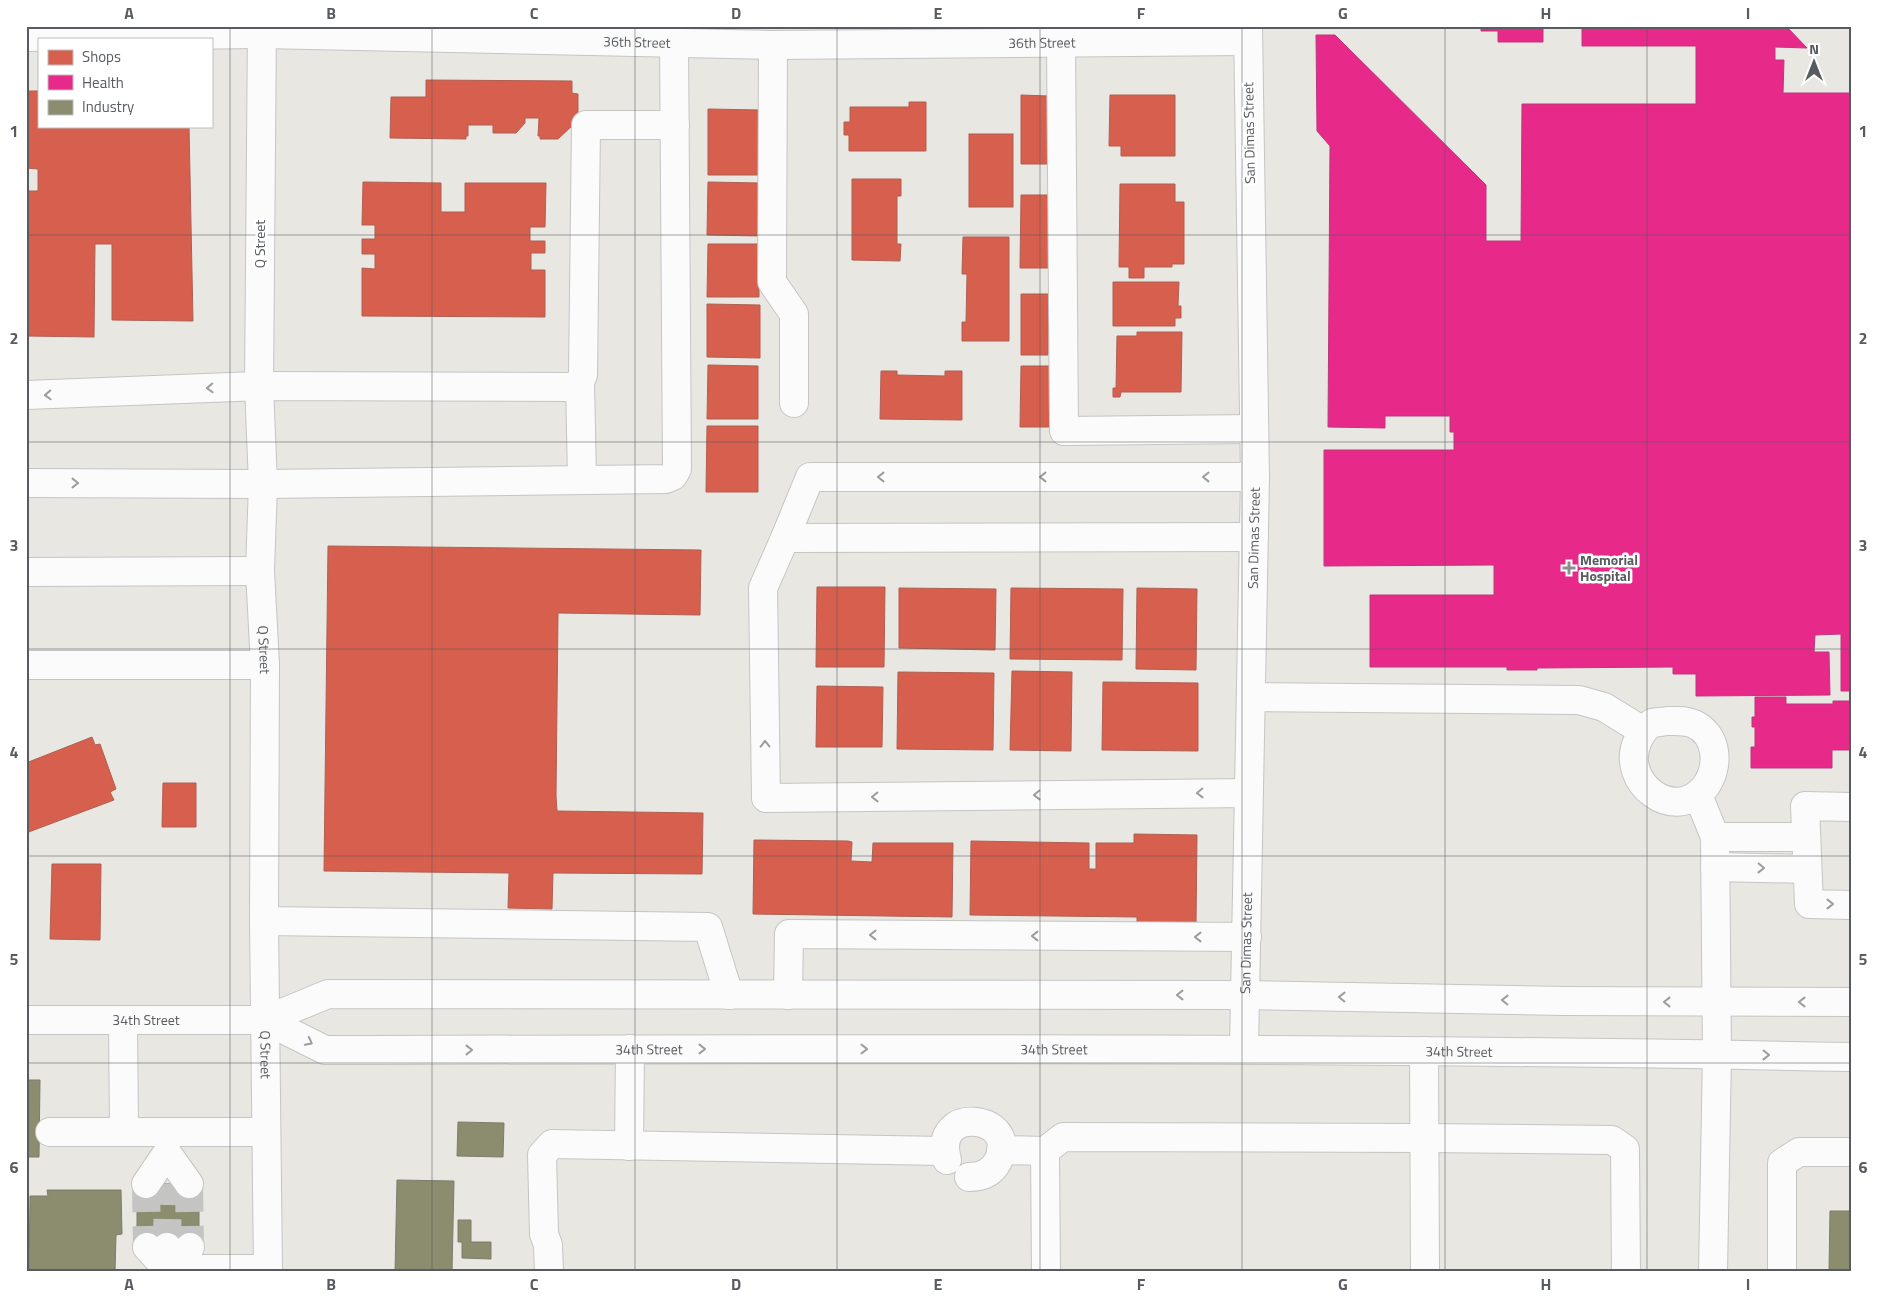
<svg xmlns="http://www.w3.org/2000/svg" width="1877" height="1298" viewBox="0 0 1877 1298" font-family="'Titillium Web',sans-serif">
  <rect width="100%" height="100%" fill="#e8e7e2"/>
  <g fill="#d6604d" stroke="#b05f53">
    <path d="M 426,80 L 572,81 L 572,93 L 578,94 L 578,119 L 573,119 L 573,125 L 558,139 L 540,139 L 540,136 L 538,136 L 539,118 L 525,118 L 525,123 L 516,133 L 493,133 L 493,125 L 468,125 L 468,136 L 466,136 L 466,139 L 390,138 L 391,97 L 426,97 Z"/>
    <path d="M 26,91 L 39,91 L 39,126 L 189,126 L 193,321 L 112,320 L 112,244 L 95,244 L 94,337 L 26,336 L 26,191 L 38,191 L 38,169 L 26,168 Z"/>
    <path d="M 1021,95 L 1049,96 L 1049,164 L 1021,164 Z"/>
    <path d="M 1110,95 L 1175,95 L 1175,156 L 1121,156 L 1121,146 L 1109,146 Z"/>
    <path d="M 909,102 L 926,102 L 926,151 L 849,151 L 849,135 L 844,135 L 844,122 L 850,122 L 850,107 L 909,107 Z"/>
    <path d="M 708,109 L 760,110 L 759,175 L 708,175 Z"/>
    <rect x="969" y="134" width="44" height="73"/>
    <path d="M 852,179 L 901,179 L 901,196 L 897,196 L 897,244 L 901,244 L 900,261 L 852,260 Z"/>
    <path d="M 363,182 L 441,183 L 441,212 L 465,212 L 465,183 L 546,183 L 545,227 L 530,227 L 530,241 L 545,241 L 545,253 L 531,253 L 531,270 L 545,270 L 545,317 L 362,316 L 362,268 L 375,269 L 375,254 L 362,254 L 362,239 L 375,239 L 375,225 L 362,225 Z"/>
    <path d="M 708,182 L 760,183 L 760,236 L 707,235 Z"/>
    <path d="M 1120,184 L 1175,184 L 1175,202 L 1184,202 L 1184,264 L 1172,264 L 1172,267 L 1144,267 L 1144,278 L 1129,278 L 1129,267 L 1119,267 Z"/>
    <path d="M 1021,195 L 1050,195 L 1049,268 L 1020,268 Z"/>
    <path d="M 963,237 L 1009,237 L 1009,341 L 962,341 L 962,322 L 966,322 L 967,274 L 962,274 Z"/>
    <path d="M 708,244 L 759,244 L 759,297 L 707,297 Z"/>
    <path d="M 1113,282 L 1179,282 L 1178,306 L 1181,306 L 1181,318 L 1175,318 L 1175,326 L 1113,326 Z"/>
    <path d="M 1021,294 L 1049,294 L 1048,355 L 1021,355 Z"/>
    <path d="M 707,304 L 760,305 L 760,358 L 707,357 Z"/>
    <path d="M 1137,332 L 1182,332 L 1181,392 L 1121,392 L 1120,397 L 1113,397 L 1113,388 L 1116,388 L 1117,336 L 1137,336 Z"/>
    <path d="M 708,365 L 758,366 L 758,419 L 707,419 Z"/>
    <path d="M 1021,366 L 1050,366 L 1049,427 L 1020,427 Z"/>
    <path d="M 881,371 L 897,371 L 897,375 L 945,376 L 945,371 L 962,371 L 962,420 L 880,419 Z"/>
    <path d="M 707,426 L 758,426 L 758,492 L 706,492 Z"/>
    <path d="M 328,546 L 701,550 L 700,615 L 558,613 L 556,796 L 557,811 L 703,813 L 702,874 L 553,873 L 552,909 L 508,908 L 509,873 L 324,871 Z"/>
    <path d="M 817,587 L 885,587 L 884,667 L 816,667 Z"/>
    <path d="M 899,588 L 996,589 L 995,650 L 899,648 Z"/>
    <path d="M 1011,588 L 1123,589 L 1122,660 L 1010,659 Z"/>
    <path d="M 1137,588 L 1197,589 L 1196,670 L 1136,669 Z"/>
    <path d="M 1012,671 L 1072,672 L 1071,751 L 1010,750 Z"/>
    <path d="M 898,672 L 994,673 L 993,750 L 897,749 Z"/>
    <path d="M 1103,682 L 1198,683 L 1198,751 L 1102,750 Z"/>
    <path d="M 817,686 L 883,687 L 882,747 L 816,747 Z"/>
    <path d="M 92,737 L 95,745 L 100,744 L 116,789 L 110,792 L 114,800 L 26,833 L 26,763 Z"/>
    <path d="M 163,783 L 196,783 L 196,827 L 162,827 Z"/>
    <path d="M 1134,834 L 1197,835 L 1196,925 L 1137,923 L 1137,917 L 970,915 L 971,841 L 1089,843 L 1089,869 L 1096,869 L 1096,843 L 1134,843 Z"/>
    <path d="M 754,840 L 848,841 L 852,842 L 851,861 L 872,862 L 873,843 L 953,843 L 952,917 L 753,914 Z"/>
    <path d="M 52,864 L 101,864 L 100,940 L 50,939 Z"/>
  </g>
  <g fill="#e7298a" stroke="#bc387d">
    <path d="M 1481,26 L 1543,26 L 1543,42 L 1498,42 L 1498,31 L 1481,31 Z"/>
    <path d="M 1582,26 L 1786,26 L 1807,48 L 1775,47 L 1775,60 L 1784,60 L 1783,93 L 1851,93 L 1851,691 L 1841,691 L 1841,634 L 1815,635 L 1814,652 L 1829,652 L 1830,695 L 1696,696 L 1696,674 L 1673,674 L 1673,667 L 1537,668 L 1537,670 L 1507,670 L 1507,667 L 1370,667 L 1370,595 L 1494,595 L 1494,565 L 1324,566 L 1324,450 L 1454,450 L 1454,432 L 1450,432 L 1450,416 L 1385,416 L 1385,428 L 1328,427 L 1330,146 L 1317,131 L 1316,35 L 1335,35 L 1486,185 L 1486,241 L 1521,241 L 1522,104 L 1696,104 L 1696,46 L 1582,46 Z"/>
    <path d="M 1755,697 L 1786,697 L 1786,704 L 1833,704 L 1833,701 L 1851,701 L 1851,750 L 1832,750 L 1832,768 L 1751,768 L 1751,747 L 1755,747 L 1755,727 L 1752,727 L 1752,717 L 1755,717 Z"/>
  </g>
  <g fill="#8c8c6e" stroke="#7c7e6a">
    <path d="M 26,1080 L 40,1080 L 39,1157 L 26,1157 Z"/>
    <path d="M 458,1122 L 504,1123 L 503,1157 L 457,1156 Z"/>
    <path d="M 397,1180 L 454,1181 L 452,1272 L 395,1272 Z"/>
    <rect x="137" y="1184" width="62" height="63"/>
    <path d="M 47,1190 L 121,1190 L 122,1234 L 116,1235 L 115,1272 L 29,1272 L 30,1196 L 48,1196 Z"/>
    <path d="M 1830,1211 L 1851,1211 L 1851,1272 L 1829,1272 Z"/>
    <path d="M 458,1220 L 471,1220 L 471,1242 L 491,1242 L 491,1259 L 462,1258 L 462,1242 L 458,1242 Z"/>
  </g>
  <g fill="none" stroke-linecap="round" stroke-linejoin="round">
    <g stroke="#c4c4c2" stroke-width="28" stroke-dasharray="28 14" stroke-linecap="butt">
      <path d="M 146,1184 L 147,1247"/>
      <path d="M 189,1184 L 190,1247"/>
      <path d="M 167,1247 L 168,1184"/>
    </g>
    <g stroke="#c5c5c4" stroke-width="30">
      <g id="minor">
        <path id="s1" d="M 262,26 L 259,386 L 263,484 L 260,571 L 265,665 L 264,921 L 268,1272"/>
        <path id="s2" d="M 26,37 L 262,34 L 773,45 L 1247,41"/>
        <path d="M 1061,42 L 1064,431 L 1254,429"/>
        <path d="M 773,45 L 772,282 L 794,314 L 794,403"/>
        <path d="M 580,382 L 582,479"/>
        <path d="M 26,395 L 259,386 L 571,387 L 580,382 L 583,375 L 586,125 L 675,125"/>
        <path d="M 26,483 L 263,484 L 666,479 L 673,476 L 677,469 L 674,43"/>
        <path d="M 785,538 L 810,477 L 1255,477"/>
        <path d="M 26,572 L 260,571"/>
        <path d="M 26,665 L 265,665"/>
        <path d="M 1251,697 L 1579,700 L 1604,707 L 1643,731"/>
        <path d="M 1667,721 C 1677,721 1685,720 1694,724 C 1718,735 1720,767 1705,787 C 1675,825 1618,782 1638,740 C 1641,734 1645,727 1652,723 C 1657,722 1663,722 1667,721 Z"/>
        <path d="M 1249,793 L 766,798 L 763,588 L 785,538 L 1254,537"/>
        <path d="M 1698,795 L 1715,837 L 1717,1054 L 1713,1272"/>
        <path d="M 1851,807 L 1805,806 L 1809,904 L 1851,905"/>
        <path d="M 1715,837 L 1806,837"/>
        <path d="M 1715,867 L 1807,869"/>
        <path d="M 264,921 L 708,927 L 729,995"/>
        <path d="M 788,995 L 789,934 L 1247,937"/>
        <path id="s3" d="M 26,1020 L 265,1020 L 328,994 L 1245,995 L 1564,1001 L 1851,1002"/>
        <path d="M 123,1020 L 124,1132 L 266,1132"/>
        <path id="s4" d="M 265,1020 L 325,1050 C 834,1049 1342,1047 1851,1057"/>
        <path id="s5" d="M 1244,1049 L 1255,477 L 1248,26"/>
        <path d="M 1424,1051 L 1425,1272"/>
        <path d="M 50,1132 L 124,1132"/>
        <path d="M 629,1146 L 630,1049"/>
        <path d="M 1001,1150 L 1045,1151 L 1046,1272"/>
        <path d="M 1045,1151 L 1063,1137 L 1425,1138 L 1612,1140 L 1625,1149 L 1626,1272"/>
        <path d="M 947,1160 C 931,1102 1022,1116 998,1161 C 992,1173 981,1177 969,1177"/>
        <path d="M 146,1184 L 167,1153 L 189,1184"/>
        <path d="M 147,1247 L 167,1269 L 190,1247"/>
        <path d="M 167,1247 L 167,1269 L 268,1269"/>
        <path d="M 549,1272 L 548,1245 L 544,1234 L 542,1155 L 552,1144 L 944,1151"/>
        <path d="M 1782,1272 L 1782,1163 L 1799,1152 L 1851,1152"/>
      </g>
    </g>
    <use href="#minor" stroke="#fcfbfb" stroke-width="28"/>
  </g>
  <defs><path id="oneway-chevron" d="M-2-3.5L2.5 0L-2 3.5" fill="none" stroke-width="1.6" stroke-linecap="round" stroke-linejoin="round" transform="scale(1.25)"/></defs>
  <g stroke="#9a9c9e">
    <use href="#oneway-chevron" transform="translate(210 388) rotate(178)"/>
    <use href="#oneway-chevron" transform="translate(48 395) rotate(178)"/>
    <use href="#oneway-chevron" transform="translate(881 477) rotate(180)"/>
    <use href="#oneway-chevron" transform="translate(1043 477) rotate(180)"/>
    <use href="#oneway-chevron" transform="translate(1206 477) rotate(180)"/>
    <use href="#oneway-chevron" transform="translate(75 483)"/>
    <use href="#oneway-chevron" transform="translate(765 744) rotate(-91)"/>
    <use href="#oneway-chevron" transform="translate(1200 793) rotate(179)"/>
    <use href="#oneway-chevron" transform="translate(1037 795) rotate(179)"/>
    <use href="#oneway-chevron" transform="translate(875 797) rotate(179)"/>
    <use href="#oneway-chevron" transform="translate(1761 868) rotate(1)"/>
    <use href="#oneway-chevron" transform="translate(1830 904)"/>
    <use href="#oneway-chevron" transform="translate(873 935) rotate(-180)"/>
    <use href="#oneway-chevron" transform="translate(1035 936) rotate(-180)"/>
    <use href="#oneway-chevron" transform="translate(1198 937) rotate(-180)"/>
    <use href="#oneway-chevron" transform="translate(1180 995) rotate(180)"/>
    <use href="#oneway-chevron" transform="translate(1342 997) rotate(-179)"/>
    <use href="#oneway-chevron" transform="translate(1505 1000) rotate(-179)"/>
    <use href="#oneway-chevron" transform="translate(1667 1002) rotate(-180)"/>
    <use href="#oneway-chevron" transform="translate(1802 1002) rotate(-180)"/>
    <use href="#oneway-chevron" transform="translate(309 1042) rotate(27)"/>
    <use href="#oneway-chevron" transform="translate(702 1049)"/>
    <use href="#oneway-chevron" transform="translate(864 1049)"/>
    <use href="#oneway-chevron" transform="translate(469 1050)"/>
    <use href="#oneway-chevron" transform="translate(1766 1055) rotate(1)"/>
  </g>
  <path fill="none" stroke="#585c60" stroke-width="1" stroke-opacity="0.55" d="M 230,26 L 230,1272M 432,26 L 432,1272M 635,26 L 635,1272M 837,26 L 837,1272M 1040,26 L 1040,1272M 1242,26 L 1242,1272M 1445,26 L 1445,1272M 1647,26 L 1647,1272M 26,235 L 1851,235M 26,442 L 1851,442M 26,649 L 1851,649M 26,856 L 1851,856M 26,1063 L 1851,1063"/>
  <path fill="#8a8d8e" stroke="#fff" stroke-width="2" d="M1566.5 560.5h5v5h5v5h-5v5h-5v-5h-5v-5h5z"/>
  <g text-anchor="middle" stroke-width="5" stroke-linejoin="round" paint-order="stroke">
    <g font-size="14" fill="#585c60" stroke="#fff">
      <text dy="5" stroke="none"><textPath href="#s2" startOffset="611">36th Street</textPath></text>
      <text dy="5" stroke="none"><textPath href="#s2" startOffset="1016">36th Street</textPath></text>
      <text transform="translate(1249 133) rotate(-91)" y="5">San Dimas Street</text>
      <text transform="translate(260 244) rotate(-90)" y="5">Q Street</text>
      <text dy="5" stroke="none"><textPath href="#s5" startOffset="511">San Dimas Street</textPath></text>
      <text dy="5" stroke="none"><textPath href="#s1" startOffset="624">Q Street</textPath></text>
      <text dy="5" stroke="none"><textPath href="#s5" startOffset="106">San Dimas Street</textPath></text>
      <text dy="5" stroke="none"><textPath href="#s3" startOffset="120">34th Street</textPath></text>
      <text dy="5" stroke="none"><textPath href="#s4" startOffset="391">34th Street</textPath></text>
      <text dy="5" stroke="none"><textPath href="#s4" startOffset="796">34th Street</textPath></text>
      <text dy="5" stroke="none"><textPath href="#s4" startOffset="1201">34th Street</textPath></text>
      <text dy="5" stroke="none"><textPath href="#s1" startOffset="1029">Q Street</textPath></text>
    </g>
    <g font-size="14" font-weight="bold" fill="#585c60" stroke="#fff" text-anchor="start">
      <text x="1580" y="565">Memorial<tspan x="1580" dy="16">Hospital</tspan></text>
    </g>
  </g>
  <rect width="1877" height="1298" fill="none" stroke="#ffffff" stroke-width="55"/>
  <rect x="38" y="38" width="175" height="90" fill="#ffffff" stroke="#bcbebf"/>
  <rect x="48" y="50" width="25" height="15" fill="#d6604d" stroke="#bcbebf"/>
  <text x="82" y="62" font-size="15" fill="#585c60">Shops</text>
  <rect x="48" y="75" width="25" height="15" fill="#e7298a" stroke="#bcbebf"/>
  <text x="82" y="88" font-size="15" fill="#585c60">Health</text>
  <rect x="48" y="100" width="25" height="15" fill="#8c8c6e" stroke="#bcbebf"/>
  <text x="82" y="112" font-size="15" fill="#585c60">Industry</text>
  <g transform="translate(1814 62)" stroke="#ffffff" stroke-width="4" paint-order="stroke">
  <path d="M0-4L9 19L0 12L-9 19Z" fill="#585c60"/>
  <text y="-8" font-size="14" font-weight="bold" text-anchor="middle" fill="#585c60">N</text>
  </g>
  <rect x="28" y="28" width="1822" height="1242" fill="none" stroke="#585c60" stroke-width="2"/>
  <g font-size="16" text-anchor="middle" font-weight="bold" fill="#585c60">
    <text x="129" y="19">A</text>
    <text x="331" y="19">B</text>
    <text x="534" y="19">C</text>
    <text x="736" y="19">D</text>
    <text x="938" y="19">E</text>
    <text x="1141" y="19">F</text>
    <text x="1343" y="19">G</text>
    <text x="1546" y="19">H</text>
    <text x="1748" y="19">I</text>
    <text x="14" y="137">1</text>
    <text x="1863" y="137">1</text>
    <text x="14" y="344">2</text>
    <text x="1863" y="344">2</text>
    <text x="14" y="551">3</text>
    <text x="1863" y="551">3</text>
    <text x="14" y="758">4</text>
    <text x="1863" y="758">4</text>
    <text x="14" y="965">5</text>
    <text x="1863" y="965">5</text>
    <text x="14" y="1173">6</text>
    <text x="1863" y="1173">6</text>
    <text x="129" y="1290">A</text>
    <text x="331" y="1290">B</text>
    <text x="534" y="1290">C</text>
    <text x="736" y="1290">D</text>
    <text x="938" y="1290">E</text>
    <text x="1141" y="1290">F</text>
    <text x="1343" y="1290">G</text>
    <text x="1546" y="1290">H</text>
    <text x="1748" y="1290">I</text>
  </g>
</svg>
